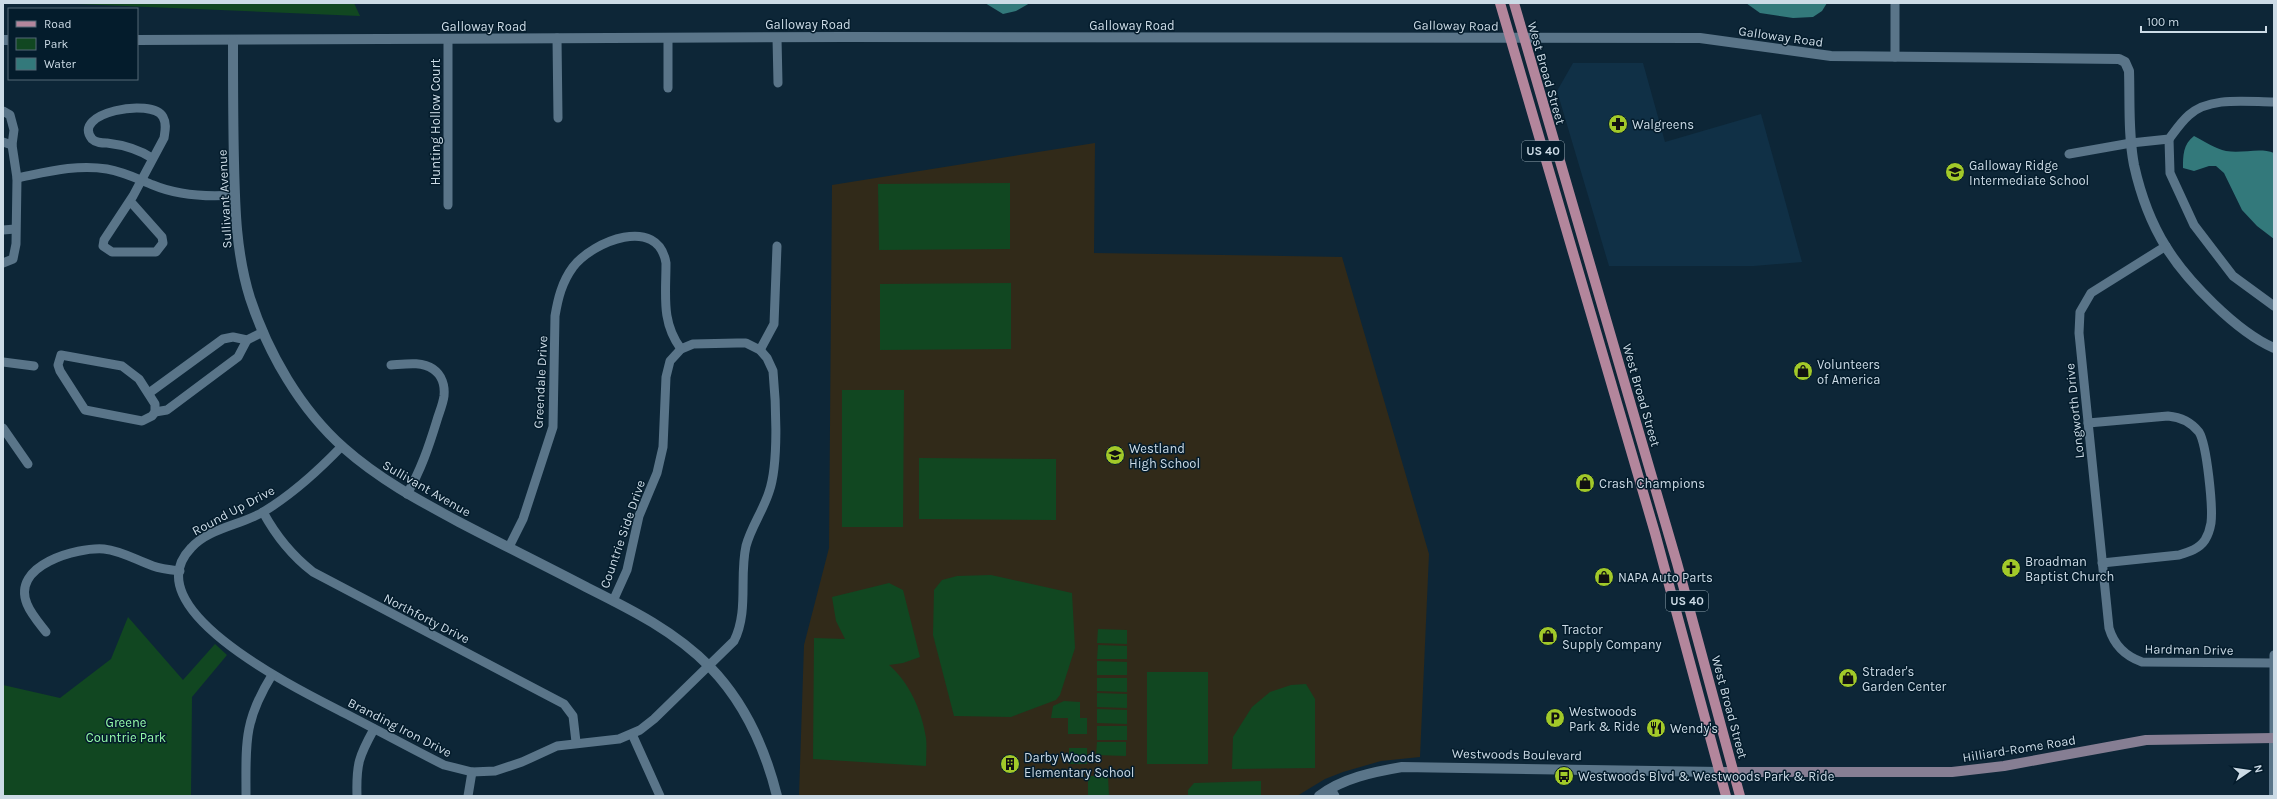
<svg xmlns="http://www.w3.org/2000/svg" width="2277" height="799" viewBox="0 0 2277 799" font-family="Karla,sans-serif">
  <rect width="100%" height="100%" fill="#0d2637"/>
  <path fill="#103046" d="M 1573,63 L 1643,63 L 1665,142 L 1761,114 L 1802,262 L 1754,266 L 1609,266 L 1557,91 Z"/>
  <path fill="#312a19" d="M 1095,143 L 1094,253 L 1342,257 L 1429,554 L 1420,757 L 1381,761 L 1343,772 L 1325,779 L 1297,796 L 799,796 L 804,645 L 829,548 L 832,185 Z"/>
  <g fill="#114721">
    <path d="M 53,3 L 354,3 L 360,16 Z"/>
    <path d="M 1010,183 L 1010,249 L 879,250 L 878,184 Z"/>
    <path d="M 1011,283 L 1011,349 L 880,350 L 880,284 Z"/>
    <path d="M 842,390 L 904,390 L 903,527 L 842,527 Z"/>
    <path d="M 919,458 L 1056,459 L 1056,520 L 919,519 Z"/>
    <path d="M 991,575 L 1072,593 L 1075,648 L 1060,695 L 1056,700 L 1011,717 L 954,716 L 933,635 L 934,590 L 942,580 L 957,576 Z"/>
    <path d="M 889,583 L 903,590 L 920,657 L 903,663 L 889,665 C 909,682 922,711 926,738 C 927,747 926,757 926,766 L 813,759 L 814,638 L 845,639 L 836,621 L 832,597 Z"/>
    <path d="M 128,617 L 183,680 L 215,644 L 227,655 L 192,697 L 191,796 L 3,796 L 3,685 L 60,698 L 111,659 Z"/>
    <path d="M 1098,629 L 1127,630 L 1127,644 L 1097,643 Z"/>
    <path d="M 1098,645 L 1127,646 L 1127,659 L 1097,659 Z"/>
    <path d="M 1097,661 L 1127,662 L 1127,675 L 1097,675 Z"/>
    <rect x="1147" y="672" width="61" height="92"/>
    <path d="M 1097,678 L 1127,678 L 1127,692 L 1097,691 Z"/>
    <path d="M 1306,684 L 1315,699 L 1315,768 L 1232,769 L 1233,737 L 1252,707 L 1270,692 L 1291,685 Z"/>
    <path d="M 1097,693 L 1127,694 L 1127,708 L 1097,707 Z"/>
    <path d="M 1064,701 L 1080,702 L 1080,718 L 1087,718 L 1087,734 L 1068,734 L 1068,718 L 1051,718 L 1053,706 Z"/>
    <path d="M 1097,709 L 1127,710 L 1127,724 L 1097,723 Z"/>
    <rect x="1097" y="726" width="30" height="14"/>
    <path d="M 1097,742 L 1126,742 L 1126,756 L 1096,755 Z"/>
    <rect x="1069" y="748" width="18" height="16"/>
    <path d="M 1088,776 L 1108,776 L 1109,796 L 1088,796 Z"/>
    <path d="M 1261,781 L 1261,796 L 1188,796 L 1188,790 L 1194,783 Z"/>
  </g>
  <g fill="#33797b">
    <path d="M 985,3 L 1030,3 L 1016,11 L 1003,14 Z"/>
    <path d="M 1746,3 L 1827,3 L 1822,11 L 1813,17 L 1793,18 L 1760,13 Z"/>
    <path d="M 2194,136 C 2204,141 2216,149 2226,151 C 2243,154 2259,147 2274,153 L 2274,239 L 2257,226 L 2242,210 L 2224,173 L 2216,166 L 2209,166 L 2194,171 L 2183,168 C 2183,156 2183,144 2194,136 Z"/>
  </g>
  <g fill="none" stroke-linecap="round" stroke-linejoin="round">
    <g stroke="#5a7589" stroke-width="9">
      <path d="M 557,38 L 558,118"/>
      <path d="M 668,38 L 668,88"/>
      <path d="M 777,38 L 778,83"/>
      <path d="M 448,39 L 448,205"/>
      <path d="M 1895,57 L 1895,3"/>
      <path d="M 3,111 L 10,115 L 14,130 L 12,145 L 3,142"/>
      <path d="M 2169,139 L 2170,173 L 2194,225 L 2233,276 L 2274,306"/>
      <path d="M 2069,154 L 2131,143 L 2169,139 C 2175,131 2181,122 2189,115 C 2210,96 2248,102 2274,102"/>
      <path d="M 17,178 C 47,172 76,164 107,169 C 124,172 138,179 153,185 C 179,196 207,197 235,195"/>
      <path d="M 130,201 L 162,237 L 163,243 L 156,252 L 112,252 L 103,246 L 104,240 L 133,196 L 164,138 C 165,131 167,124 163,117 C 152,97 70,113 92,139 C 96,143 102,143 107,143 C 124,145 138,149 152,158"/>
      <path d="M 3,230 L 15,229"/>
      <path d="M 2166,246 L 2091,293 L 2080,312 L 2079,333 L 2109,628 C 2114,645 2125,656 2142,662 L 2273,663"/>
      <path d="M 3,263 L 13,259 L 16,244 L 17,178 L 12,145"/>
      <path d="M 760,350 L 774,324 L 777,246"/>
      <path d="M 61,355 L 122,366 L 139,379 L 155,404 L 155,412 L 152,416 L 142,421 L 85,410 L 60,371 L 58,365 Z"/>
      <path d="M 3,362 L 34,366"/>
      <path d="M 391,365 C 405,364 422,361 433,369 C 442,375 445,386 444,396 C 443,404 439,413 437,420 C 429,446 421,470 407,494"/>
      <path d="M 149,393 L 223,339 L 233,337 L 247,340 L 263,332"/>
      <path d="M 155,412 L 167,410 L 238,357 L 247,340"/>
      <path d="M 2088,423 L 2168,416 C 2180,417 2191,422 2199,432 C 2207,445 2213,507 2211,523 C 2210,529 2208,535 2205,540 C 2199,549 2189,552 2179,555 L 2102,563"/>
      <path d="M 3,428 L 28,464"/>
      <path d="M 342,446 C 318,471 293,494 263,512 C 241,525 209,528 191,548 C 130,611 310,695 350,716 C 381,732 412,749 444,765 L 472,772 L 495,771 L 522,762 L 557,746 L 619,739 L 640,730 L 654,719 L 734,641 C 749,611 739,577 746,546 C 751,527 763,511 769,492 C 779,464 776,402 773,371 L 767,358 L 760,350 L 746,343 L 737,343 L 693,344 L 681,349 L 670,361 L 666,377 L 663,447 L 657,473 L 639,516 L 627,570 L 613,601"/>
      <path d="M 263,512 C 276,536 291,555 313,572 L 564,704 L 573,716 L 576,742"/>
      <path d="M 509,547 L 523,519 L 553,427 L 555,316 C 558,298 562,282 573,267 C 593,241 658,215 666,263 C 666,296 661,322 681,349"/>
      <path d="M 46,632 C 39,623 31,614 27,604 C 11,565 77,547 104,549 C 122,551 136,560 153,566 C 161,569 171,570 180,571"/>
      <path d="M 632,734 L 660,796"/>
      <path d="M 2274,738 L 2274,655"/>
      <path d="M 1331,789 L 1335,796"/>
      <path d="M 246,796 C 246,744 243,722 272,675"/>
      <path d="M 357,796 C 356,764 359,756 374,729"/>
      <path d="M 468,796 L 472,772"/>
    </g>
    <g stroke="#5a7589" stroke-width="10">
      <path d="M 3,40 L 9,40"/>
      <path d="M 137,40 L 846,37 L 1700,38 L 1831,56 L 2119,59 L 2125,62 L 2129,71 C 2130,102 2128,134 2134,165 C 2140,192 2151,223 2166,247 C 2187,281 2237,332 2274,348"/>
      <path d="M 233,40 C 233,80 233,121 234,162 C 235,208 236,253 250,298 C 268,353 300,409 344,448 C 379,479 418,500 459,522 C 501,544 544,565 586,587 C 630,609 675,631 710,667 C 745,703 765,748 777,796"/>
      <path d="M 2274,738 L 2274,796"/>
      <path d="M 1319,796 C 1343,778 1373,772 1402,767 L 1720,772"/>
    </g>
    <path stroke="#867e93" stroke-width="10" d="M 1720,772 L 1952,772 L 2004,766 L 2146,740 L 2274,738"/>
    <g stroke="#b3869c" stroke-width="10">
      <path d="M 1500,3 L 1655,533 L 1726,796"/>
      <path d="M 1514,3 L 1677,563 L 1740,796"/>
    </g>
  </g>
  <defs>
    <g id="pharmacy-disc" transform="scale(1)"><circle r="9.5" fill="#a2c929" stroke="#041c2c"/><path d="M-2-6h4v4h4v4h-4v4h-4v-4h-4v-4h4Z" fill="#111"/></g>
    <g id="school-disc" transform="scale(1)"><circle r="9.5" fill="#a2c929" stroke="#041c2c"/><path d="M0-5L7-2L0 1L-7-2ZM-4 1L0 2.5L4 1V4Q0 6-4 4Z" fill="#111"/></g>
    <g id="shop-disc" transform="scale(1)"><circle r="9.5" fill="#a2c929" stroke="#041c2c"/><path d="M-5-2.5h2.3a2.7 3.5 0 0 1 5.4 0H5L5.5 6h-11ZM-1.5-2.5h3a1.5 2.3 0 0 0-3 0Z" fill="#111"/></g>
    <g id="church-disc" transform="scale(1)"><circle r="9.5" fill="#a2c929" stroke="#041c2c"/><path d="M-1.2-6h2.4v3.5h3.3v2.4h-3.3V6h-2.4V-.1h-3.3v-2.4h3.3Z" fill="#111"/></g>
    <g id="parking-disc" transform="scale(1)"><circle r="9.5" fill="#a2c929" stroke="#041c2c"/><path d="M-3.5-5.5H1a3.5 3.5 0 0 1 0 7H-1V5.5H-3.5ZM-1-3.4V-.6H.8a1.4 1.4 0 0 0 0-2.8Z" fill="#111"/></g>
    <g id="restaurant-disc" transform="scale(1)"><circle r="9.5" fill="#a2c929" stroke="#041c2c"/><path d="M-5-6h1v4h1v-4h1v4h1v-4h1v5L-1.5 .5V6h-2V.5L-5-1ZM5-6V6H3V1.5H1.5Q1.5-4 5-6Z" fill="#111"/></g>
    <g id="building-disc" transform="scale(1)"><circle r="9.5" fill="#a2c929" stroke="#041c2c"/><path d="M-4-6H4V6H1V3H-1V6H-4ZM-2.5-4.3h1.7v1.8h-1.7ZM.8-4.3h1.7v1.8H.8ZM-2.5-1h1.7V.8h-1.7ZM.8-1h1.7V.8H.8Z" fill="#111"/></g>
    <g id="bus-disc" transform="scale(1)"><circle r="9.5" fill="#a2c929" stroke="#041c2c"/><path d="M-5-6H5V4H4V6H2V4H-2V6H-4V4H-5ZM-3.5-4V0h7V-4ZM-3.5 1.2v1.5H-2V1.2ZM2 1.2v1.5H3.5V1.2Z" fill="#111"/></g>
  </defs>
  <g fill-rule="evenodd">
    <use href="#pharmacy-disc" x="1618" y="124"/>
    <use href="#school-disc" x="1955" y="172"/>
    <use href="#shop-disc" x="1803" y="371"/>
    <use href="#school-disc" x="1115" y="455"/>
    <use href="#shop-disc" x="1585" y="483"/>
    <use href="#church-disc" x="2011" y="568"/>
    <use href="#shop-disc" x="1604" y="577"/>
    <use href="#shop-disc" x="1548" y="636"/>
    <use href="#shop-disc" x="1848" y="678"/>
    <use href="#parking-disc" x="1555" y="718"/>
    <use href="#restaurant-disc" x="1656" y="728"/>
    <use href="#building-disc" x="1010" y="764"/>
    <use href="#bus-disc" x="1564" y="776"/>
  </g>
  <g text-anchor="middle" stroke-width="3" stroke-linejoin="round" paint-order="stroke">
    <g fill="#041c2c" stroke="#90a2ae" stroke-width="1">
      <rect x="1522" y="141" width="42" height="20" rx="3"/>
      <rect x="1666" y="591" width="42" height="20" rx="3"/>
    </g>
    <g font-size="12" font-weight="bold" fill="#ccdbe6">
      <text x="1543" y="155">US 40</text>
      <text x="1687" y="605">US 40</text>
    </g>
    <g font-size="13" fill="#ccdbe6" stroke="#041c2c">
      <text x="808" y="29">Galloway Road</text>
      <text x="1132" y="30">Galloway Road</text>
      <text transform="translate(1456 25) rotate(1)" y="5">Galloway Road</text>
      <text x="484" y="31">Galloway Road</text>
      <text transform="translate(1781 36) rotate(8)" y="5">Galloway Road</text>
      <text transform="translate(1547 73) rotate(74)" y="5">West Broad Street</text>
      <text transform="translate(435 122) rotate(-90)" y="5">Hunting Hollow Court</text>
      <text transform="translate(224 199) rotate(-93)" y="5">Sullivant Avenue</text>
      <text transform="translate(540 382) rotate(-87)" y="5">Greendale Drive</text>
      <text transform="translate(1642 395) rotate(74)" y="5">West Broad Street</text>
      <text transform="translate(2074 411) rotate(-96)" y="5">Longworth Drive</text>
      <text transform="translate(427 488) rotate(30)" y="5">Sullivant Avenue</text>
      <text transform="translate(233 510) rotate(-28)" y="5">Round Up Drive</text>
      <text transform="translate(622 534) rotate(-71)" y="5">Countrie Side Drive</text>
      <text transform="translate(427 618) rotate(27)" y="5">Northforty Drive</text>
      <text transform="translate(2189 649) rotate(1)" y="5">Hardman Drive</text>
      <text transform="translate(1730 707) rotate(75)" y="5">West Broad Street</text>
      <text transform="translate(400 727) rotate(27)" y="5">Branding Iron Drive</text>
      <text transform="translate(2019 748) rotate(-9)" y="5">Hilliard-Rome Road</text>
      <text transform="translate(1517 754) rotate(1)" y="5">Westwoods Boulevard</text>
    </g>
    <g font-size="13" fill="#ccdbe6" stroke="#041c2c" text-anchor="start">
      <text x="1632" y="129">Walgreens</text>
      <text x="1969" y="170">Galloway Ridge<tspan x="1969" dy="15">Intermediate School</tspan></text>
      <text x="1817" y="369">Volunteers<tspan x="1817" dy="15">of America</tspan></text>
      <text x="1129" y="453">Westland<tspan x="1129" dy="15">High School</tspan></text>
      <text x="1599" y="488">Crash Champions</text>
      <text x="2025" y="566">Broadman<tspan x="2025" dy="15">Baptist Church</tspan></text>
      <text x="1618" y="582">NAPA Auto Parts</text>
      <text x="1562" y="634">Tractor<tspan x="1562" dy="15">Supply Company</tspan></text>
      <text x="1862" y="676">Strader's<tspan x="1862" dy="15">Garden Center</tspan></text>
      <text x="1569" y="716">Westwoods<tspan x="1569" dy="15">Park &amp; Ride</tspan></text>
      <text x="1670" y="733">Wendy's</text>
      <text x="1024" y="762">Darby Woods<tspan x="1024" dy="15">Elementary School</tspan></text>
      <text x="1578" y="781">Westwoods Blvd &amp; Westwoods Park &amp; Ride</text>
    </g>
    <g font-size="13" fill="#95faa9" stroke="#041c2c">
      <text x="126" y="727">Greene<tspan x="126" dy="15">Countrie Park</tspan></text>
    </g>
  </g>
  <rect width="2277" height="799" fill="none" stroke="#ccdbe6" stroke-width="8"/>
  <rect x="8" y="8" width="130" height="72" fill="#041c2c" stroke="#546876"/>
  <rect x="16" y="21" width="20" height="6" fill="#b3869c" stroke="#546876"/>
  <text x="44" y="28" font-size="12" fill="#ccdbe6">Road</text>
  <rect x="16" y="38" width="20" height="12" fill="#114721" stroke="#546876"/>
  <text x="44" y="48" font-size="12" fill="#ccdbe6">Park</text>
  <rect x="16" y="58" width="20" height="12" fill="#33797b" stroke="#546876"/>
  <text x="44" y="68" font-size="12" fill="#ccdbe6">Water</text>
  <g transform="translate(2249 771) rotate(77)" stroke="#041c2c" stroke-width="3" paint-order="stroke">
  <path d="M0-3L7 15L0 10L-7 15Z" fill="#ccdbe6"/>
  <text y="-6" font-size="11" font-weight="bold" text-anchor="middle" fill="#ccdbe6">N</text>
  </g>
  <path d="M2141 26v6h125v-6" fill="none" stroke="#ccdbe6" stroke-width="2"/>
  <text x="2147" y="26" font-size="12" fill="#ccdbe6" stroke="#041c2c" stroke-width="3" paint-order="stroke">100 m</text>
</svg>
